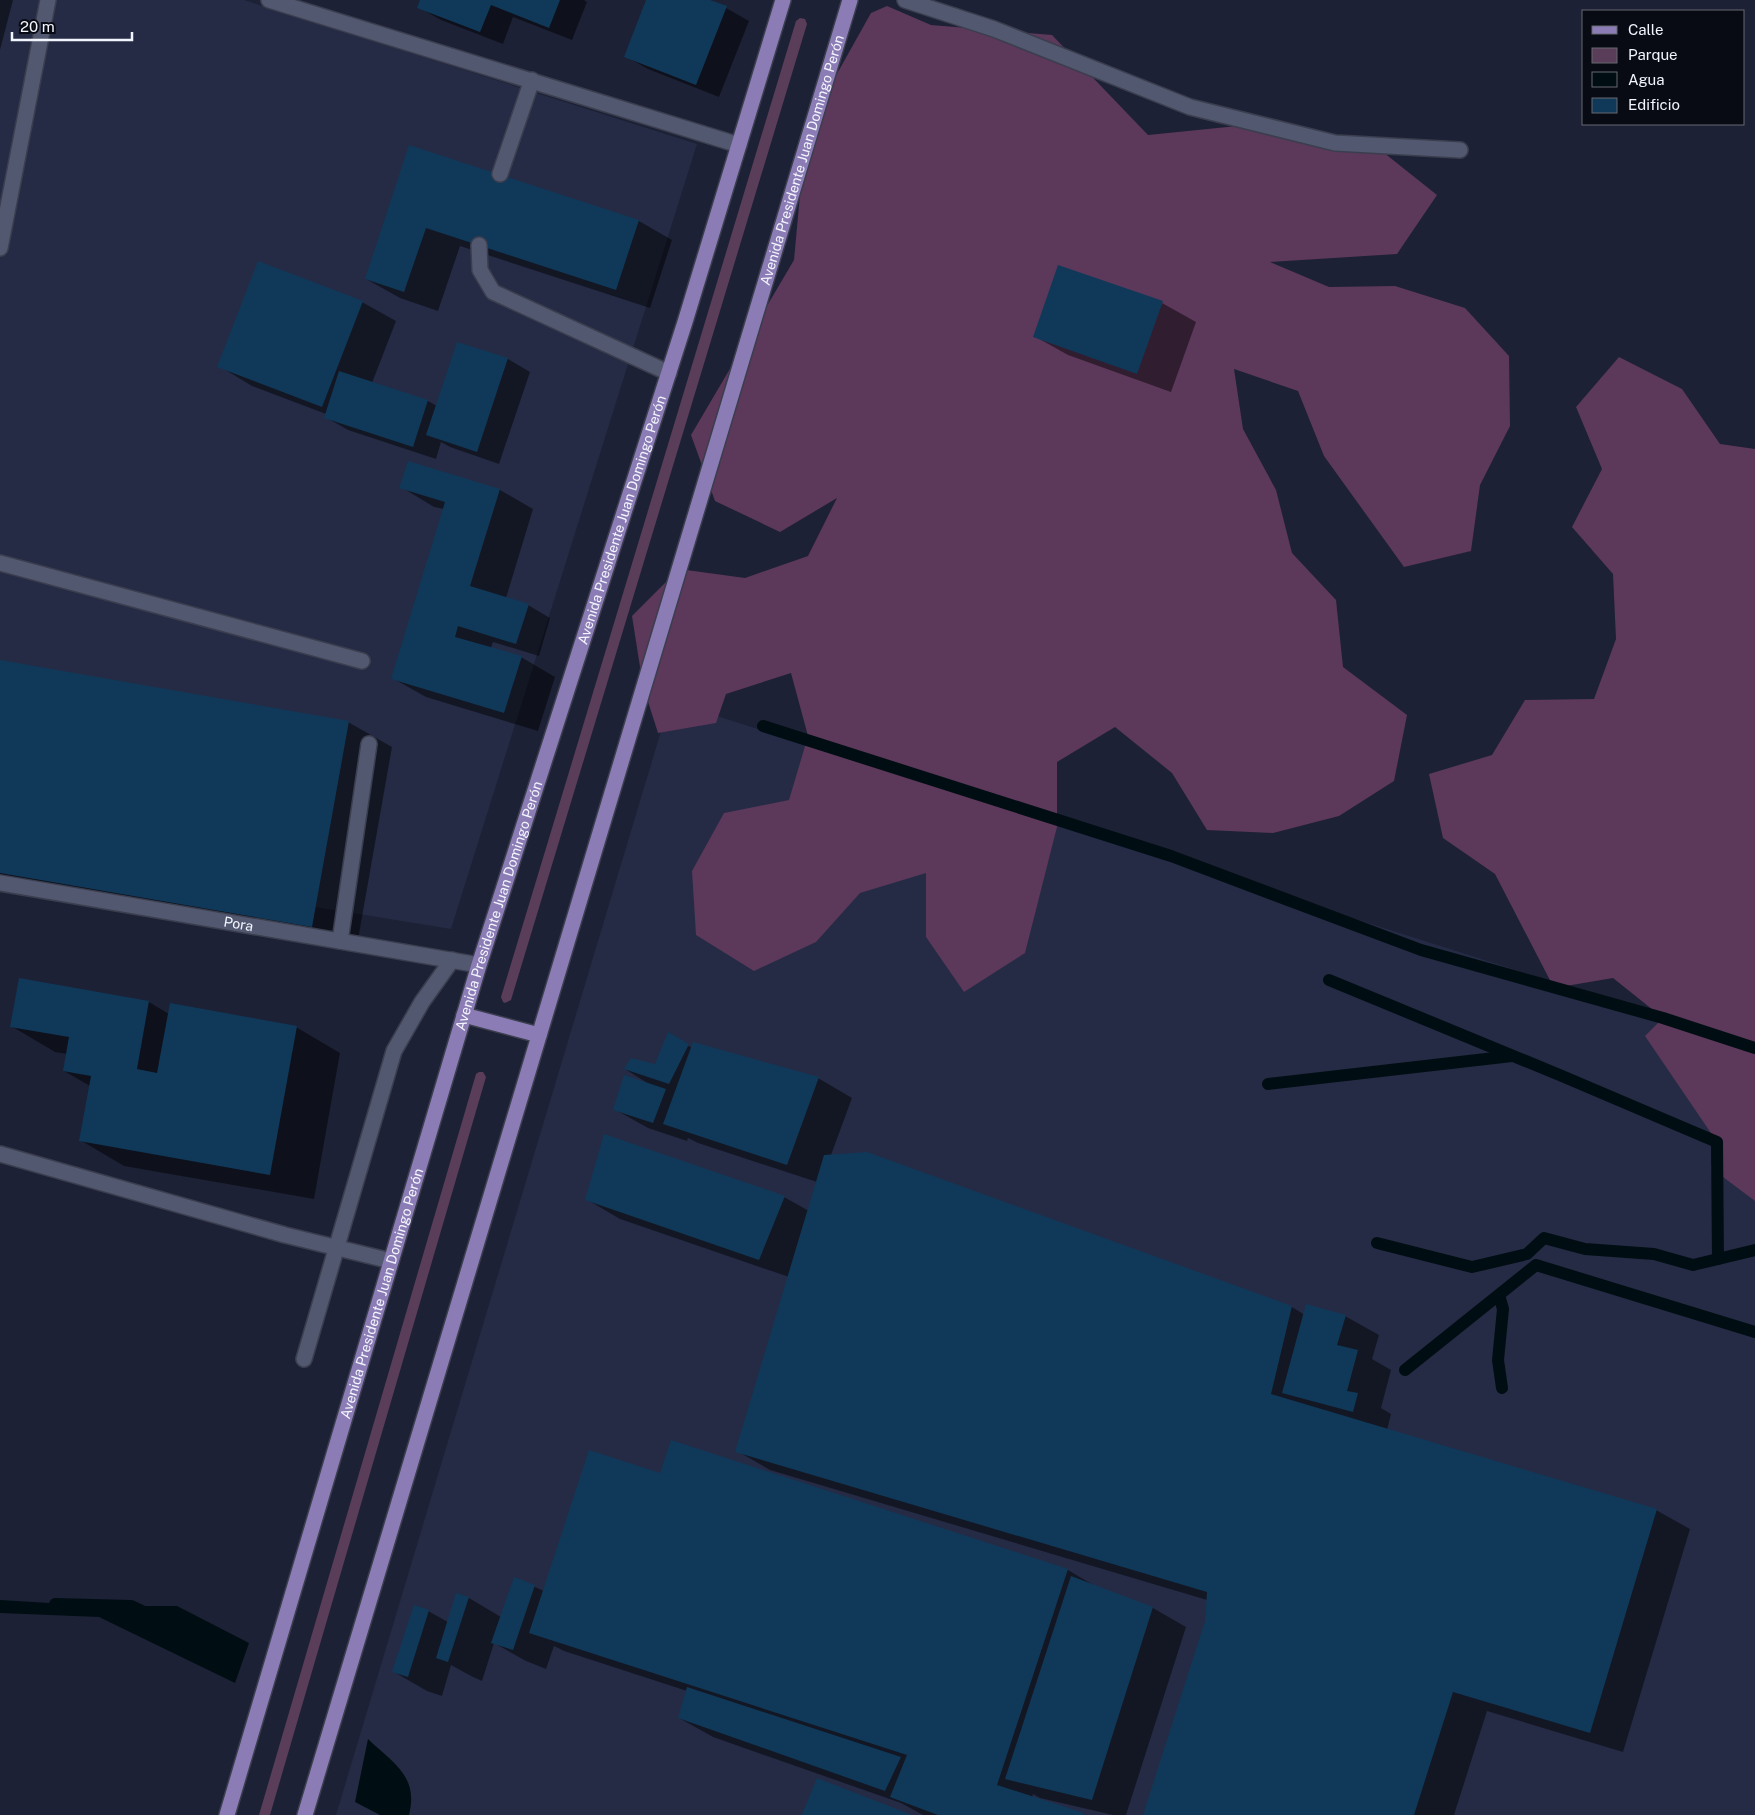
<svg xmlns="http://www.w3.org/2000/svg" width="1755" height="1815" viewBox="0 0 1755 1815" font-family="'Public Sans',sans-serif">
  <rect width="100%" height="100%" fill="#1c2135"/>
  <g fill="#252b45">
    <path d="M 0,0 L 244,0 L 697,144 L 451,929 L 0,856 Z"/>
    <path d="M 670,701 L 1755,1046 L 1755,1815 L 336,1815 Z"/>
  </g>
  <g fill="#5a3d58">
    <path d="M 800,18 L 805,19 L 807,24 L 511,1000 L 505,1003 L 503,1002 L 501,997 L 796,21 Z"/>
    <path d="M 479,1072 L 483,1072 L 486,1077 L 270,1815 L 259,1815 L 476,1074 Z"/>
  </g>
  <g fill="#5c385a">
    <path d="M 887,6 L 931,25 L 1052,35 L 1148,135 L 1276,122 L 1383,152 L 1437,195 L 1397,254 L 1270,262 L 1329,287 L 1395,286 L 1465,308 L 1509,356 L 1510,426 L 1480,485 L 1471,551 L 1404,567 L 1324,456 L 1298,391 L 1234,369 L 1243,429 L 1276,490 L 1292,553 L 1336,600 L 1343,667 L 1407,715 L 1394,781 L 1339,816 L 1273,833 L 1207,830 L 1172,773 L 1115,727 L 1057,762 L 1057,827 L 1025,953 L 964,992 L 926,937 L 926,873 L 860,893 L 816,942 L 754,971 L 696,935 L 692,871 L 724,813 L 789,800 L 808,736 L 791,673 L 726,694 L 716,723 L 658,733 L 643,686 L 632,616 L 679,569 L 745,578 L 808,556 L 837,498 L 780,532 L 715,501 L 691,435 L 794,260 L 806,129 L 871,13 Z"/>
    <path d="M 1619,357 L 1682,389 L 1720,444 L 1755,449 L 1755,1201 L 1711,1168 L 1717,1142 L 1645,1036 L 1663,1018 L 1613,978 L 1554,988 L 1495,874 L 1443,838 L 1429,774 L 1492,755 L 1525,700 L 1594,699 L 1616,639 L 1613,574 L 1572,527 L 1602,469 L 1576,407 Z"/>
  </g>
  <g fill="#000e13">
    <path d="M 0,1600 L 99,1606 L 177,1606 L 249,1643 L 235,1683 L 99,1617 L 0,1613 Z"/>
    <path d="M 368,1739 C 393,1763 419,1776 409,1815 L 380,1815 L 355,1802 Z"/>
  </g>
  <g fill="#0007">
    <path d="M 0,0 L 13,0 L 0,50 Z"/>
    <path d="M 421,0 L 584,0 L 587,2 L 572,40 L 513,17 L 503,44 L 441,20 L 418,7 Z"/>
    <path d="M 648,0 L 707,0 L 726,8 L 749,21 L 719,97 L 648,69 L 625,56 Z"/>
    <path d="M 410,146 L 639,221 L 672,240 L 650,308 L 460,246 L 438,311 L 400,298 L 366,279 Z"/>
    <path d="M 362,302 L 396,321 L 372,383 L 428,401 L 437,406 L 458,343 L 508,359 L 530,372 L 499,464 L 450,447 L 441,442 L 436,459 L 348,430 L 325,417 L 326,414 L 252,386 L 219,366 Z"/>
    <path d="M 1162,303 L 1196,322 L 1171,392 L 1068,355 L 1034,336 Z"/>
    <path d="M 401,487 L 500,490 L 533,509 L 506,598 L 528,605 L 550,618 L 539,656 L 493,642 L 491,648 L 521,657 L 555,677 L 538,731 L 426,697 L 392,678 L 444,509 L 434,507 Z"/>
    <path d="M 0,661 L 348,722 L 392,747 L 356,951 L 0,890 Z"/>
    <path d="M 149,1002 L 169,1014 L 296,1027 L 340,1053 L 314,1199 L 124,1166 L 80,1140 L 90,1086 L 64,1071 L 67,1054 L 55,1052 L 11,1026 Z"/>
    <path d="M 669,1034 L 692,1048 L 818,1078 L 852,1098 L 831,1155 L 1292,1307 L 1305,1315 L 1345,1316 L 1379,1335 L 1372,1359 L 1391,1370 L 1381,1408 L 1391,1414 L 1387,1430 L 1656,1510 L 1690,1529 L 1623,1752 L 1487,1711 L 1454,1815 L 1145,1815 L 1206,1621 L 1207,1600 L 770,1470 L 737,1451 L 789,1277 L 620,1219 L 586,1199 L 784,1197 L 809,1211 L 817,1182 L 698,1143 L 688,1138 L 687,1141 L 648,1128 L 614,1109 L 652,1086 L 625,1069 L 656,1066 Z"/>
    <path d="M 672,1441 L 1068,1570 L 1095,1586 L 1153,1608 L 1186,1627 L 1126,1815 L 1113,1815 L 1040,1798 L 1033,1794 L 1032,1798 L 1084,1815 L 923,1815 L 901,1803 L 713,1737 L 679,1718 L 687,1691 L 564,1651 L 554,1646 L 546,1669 L 526,1661 L 494,1643 L 482,1681 L 471,1676 L 451,1665 L 442,1696 L 427,1691 L 394,1672 L 428,1611 L 448,1622 L 457,1594 L 469,1598 L 501,1617 L 515,1578 L 544,1591 L 661,1474 Z"/>
  </g>
  <g fill="none" stroke-linecap="round" stroke-linejoin="round">
    <g stroke="#000e13" stroke-width="12">
      <path d="M 763,726 L 1171,856 L 1421,950 L 1663,1018 L 1755,1048"/>
      <path d="M 1329,980 L 1562,1076 L 1717,1142 L 1718,1259"/>
      <path d="M 1268,1084 L 1512,1056"/>
      <path d="M 1377,1243 L 1472,1267 L 1527,1254 L 1544,1238 L 1585,1249 L 1654,1254 L 1693,1265 L 1755,1250"/>
      <path d="M 1499,1295 L 1503,1309 L 1498,1360 L 1502,1388"/>
      <path d="M 1405,1370 L 1536,1265 L 1755,1332"/>
      <path d="M 55,1604 L 131,1606 L 146,1613"/>
    </g>
  </g>
  <g fill="#103959">
    <path d="M 420,0 L 560,0 L 549,28 L 491,5 L 480,32 L 417,8 Z"/>
    <path d="M 646,0 L 710,0 L 727,6 L 696,85 L 624,57 Z"/>
    <path d="M 409,145 L 639,220 L 616,290 L 426,228 L 404,292 L 365,279 Z"/>
    <path d="M 258,261 L 363,301 L 322,407 L 217,367 Z"/>
    <path d="M 1058,265 L 1163,301 L 1137,374 L 1033,337 Z"/>
    <path d="M 457,342 L 508,358 L 477,452 L 426,435 Z"/>
    <path d="M 339,371 L 428,400 L 413,447 L 324,418 Z"/>
    <path d="M 408,461 L 500,489 L 470,586 L 529,604 L 516,644 L 458,626 L 455,637 L 522,656 L 504,713 L 391,679 L 445,502 L 399,488 Z"/>
    <path d="M 0,660 L 349,721 L 312,927 L 0,873 Z"/>
    <path d="M 19,978 L 149,1001 L 137,1069 L 157,1073 L 170,1003 L 297,1026 L 270,1175 L 79,1141 L 91,1076 L 63,1071 L 69,1037 L 10,1027 Z"/>
    <path d="M 668,1032 L 689,1044 L 669,1084 L 624,1069 L 631,1058 L 655,1064 Z"/>
    <path d="M 693,1042 L 819,1077 L 787,1165 L 663,1124 Z"/>
    <path d="M 624,1075 L 666,1089 L 653,1123 L 613,1110 Z"/>
    <path d="M 604,1134 L 785,1196 L 759,1260 L 585,1200 Z"/>
    <path d="M 867,1152 L 1292,1306 L 1271,1394 L 1657,1509 L 1590,1733 L 1453,1692 L 1414,1815 L 1143,1815 L 1205,1621 L 1207,1592 L 735,1452 L 824,1155 Z"/>
    <path d="M 1306,1304 L 1346,1315 L 1337,1345 L 1358,1350 L 1347,1391 L 1358,1393 L 1353,1412 L 1282,1393 Z"/>
    <path d="M 671,1440 L 1068,1569 L 997,1785 L 1084,1813 L 1083,1815 L 938,1815 L 890,1797 L 907,1755 L 529,1633 L 589,1450 L 660,1473 Z"/>
    <path d="M 1071,1576 L 1153,1607 L 1092,1800 L 1005,1779 Z"/>
    <path d="M 514,1577 L 535,1585 L 513,1650 L 491,1643 Z"/>
    <path d="M 456,1593 L 469,1597 L 448,1662 L 436,1658 Z"/>
    <path d="M 414,1605 L 429,1610 L 408,1677 L 392,1672 Z"/>
    <path d="M 687,1687 L 901,1757 L 885,1791 L 678,1718 Z"/>
    <path d="M 817,1778 L 912,1815 L 802,1815 Z"/>
  </g>
  <g fill="none" stroke-linecap="round" stroke-linejoin="round">
    <g stroke="#3b3e4e" stroke-width="18">
      <g id="lane">
        <path d="M 269,0 L 739,145"/>
        <path d="M 905,0 L 994,29 L 1190,107 L 1335,143 L 1460,150"/>
        <path d="M 500,174 L 532,80"/>
        <path d="M 479,245 L 480,270 L 493,292 L 669,373"/>
        <path d="M 0,563 L 362,661"/>
        <path d="M 340,941 L 369,744"/>
        <path d="M 0,1154 L 285,1235 L 391,1261"/>
        <path d="M 304,1359 L 394,1051 L 422,1002 L 452,960"/>
      </g>
    </g>
    <g stroke="#3b3e4e" stroke-width="18">
      <g id="street">
        <path d="M 0,248 L 48,0"/>
        <path id="s1" d="M 0,883 L 479,965"/>
      </g>
    </g>
    <g stroke="#3b3e4e" stroke-width="18">
      <g id="primary">
        <path d="M 464,1015 L 539,1035"/>
        <path id="s2" d="M 227,1815 L 479,965 L 685,322 L 783,0"/>
        <path id="s3" d="M 305,1815 L 850,0"/>
      </g>
    </g>
    <use href="#lane" stroke="#525870" stroke-width="15"/>
    <use href="#street" stroke="#525870" stroke-width="15"/>
    <use href="#primary" stroke="#8c7cb5" stroke-width="15"/>
  </g>
  <g text-anchor="middle" stroke-width="5" stroke-linejoin="round" paint-order="stroke">
    <g font-size="14" fill="#f2f5fd" stroke="#090b14">
      <text dy="5" stroke="none"><textPath href="#s3" startOffset="1728">Avenida Presidente Juan Domingo Perón</textPath></text>
      <text dy="5" stroke="none"><textPath href="#s2" startOffset="1354">Avenida Presidente Juan Domingo Perón</textPath></text>
      <text dy="5" stroke="none"><textPath href="#s2" startOffset="949">Avenida Presidente Juan Domingo Perón</textPath></text>
      <text dy="5" stroke="none"><textPath href="#s1" startOffset="242">Pora</textPath></text>
      <text dy="5" stroke="none"><textPath href="#s2" startOffset="544">Avenida Presidente Juan Domingo Perón</textPath></text>
    </g>
  </g>
  <rect x="1582" y="10" width="162" height="115" fill="#090b14" stroke="#666971"/>
  <rect x="1592" y="26" width="25" height="8" fill="#8c7cb5" stroke="#666971"/>
  <text x="1628" y="35" font-size="15" fill="#f2f5fd">Calle</text>
  <rect x="1592" y="48" width="25" height="15" fill="#5a3d58" stroke="#666971"/>
  <text x="1628" y="60" font-size="15" fill="#f2f5fd">Parque</text>
  <rect x="1592" y="72" width="25" height="15" fill="#000e13" stroke="#666971"/>
  <text x="1628" y="85" font-size="15" fill="#f2f5fd">Agua</text>
  <rect x="1592" y="98" width="25" height="15" fill="#103959" stroke="#666971"/>
  <text x="1628" y="110" font-size="15" fill="#f2f5fd">Edificio</text>
  <path d="M12 32v8h120v-8" fill="none" stroke="#f2f5fd" stroke-width="2.5"/>
  <text x="20" y="32" font-size="15" fill="#f2f5fd" stroke="#090b14" stroke-width="4" paint-order="stroke">20 m</text>
</svg>
